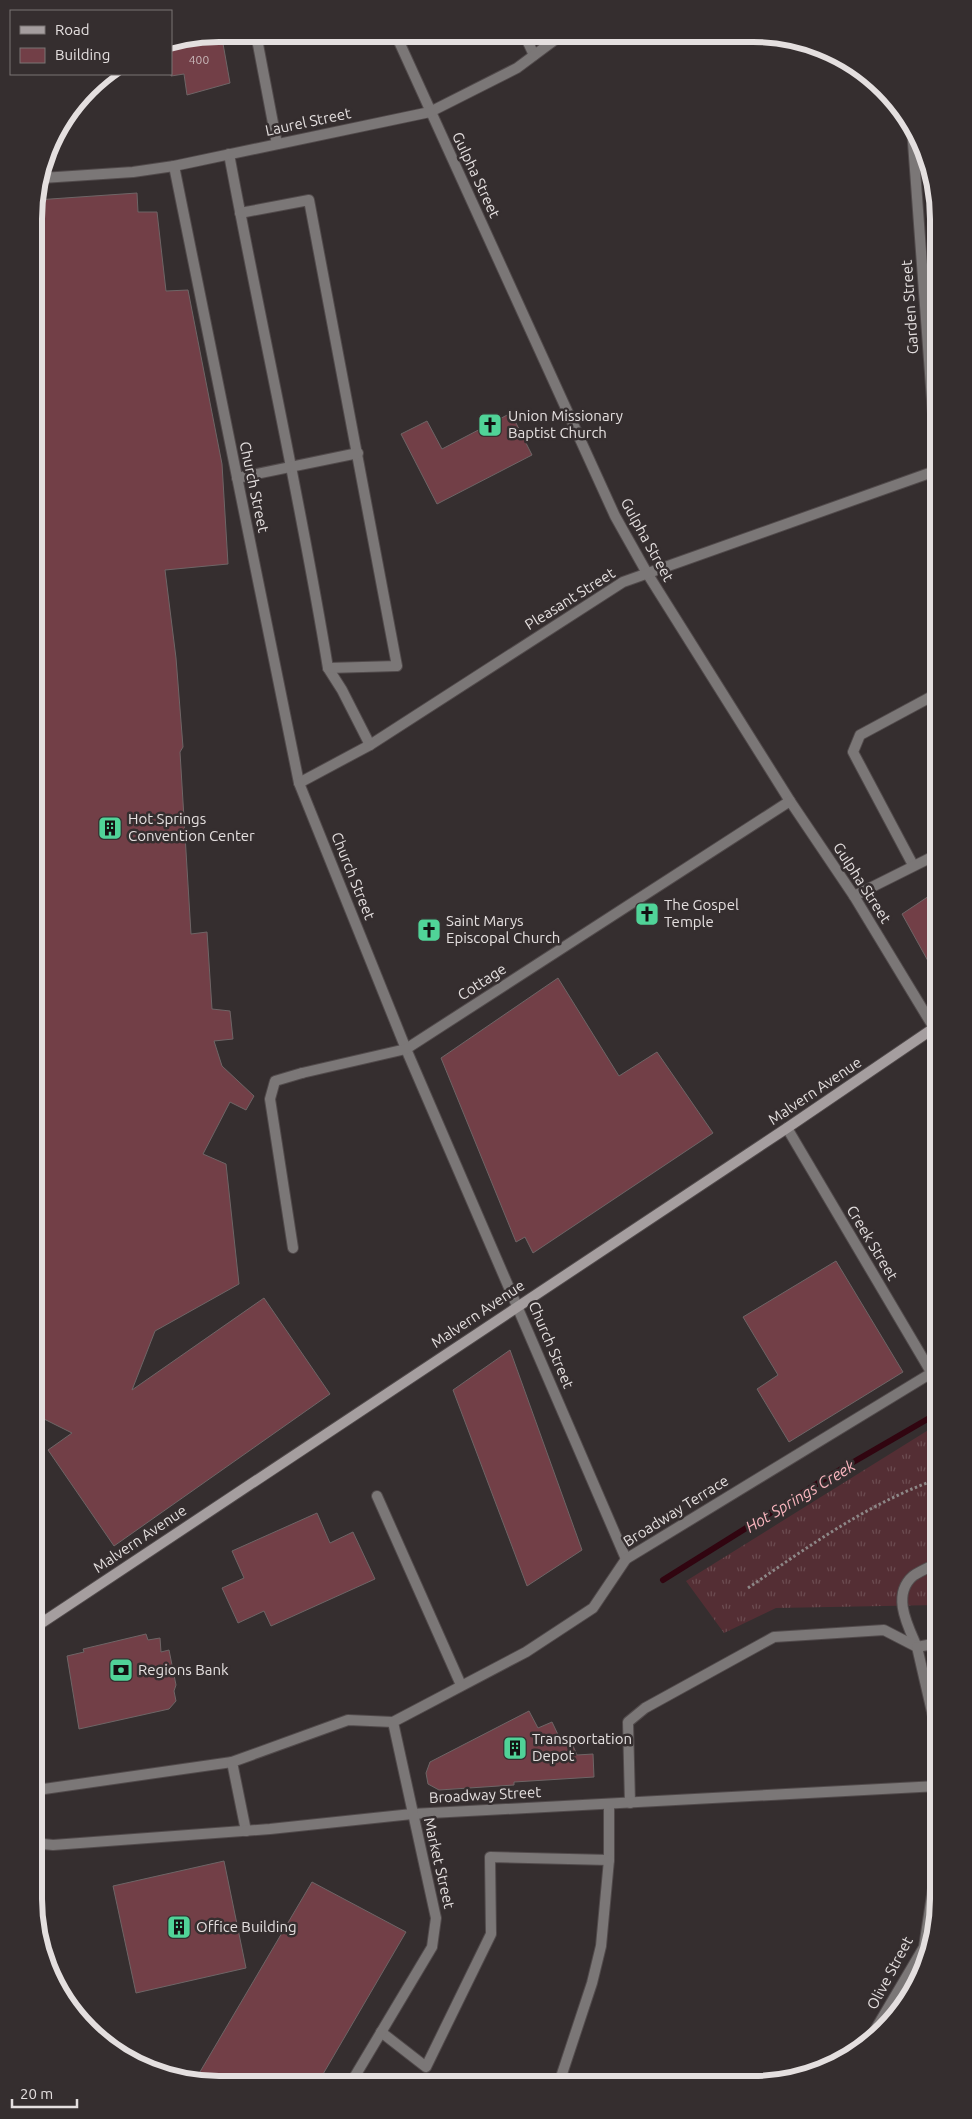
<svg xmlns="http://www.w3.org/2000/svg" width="972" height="2119" viewBox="0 0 972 2119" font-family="Ubuntu,sans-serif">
  <defs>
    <pattern id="grass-tufts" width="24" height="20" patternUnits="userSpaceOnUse" patternTransform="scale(1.25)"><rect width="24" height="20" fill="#542e34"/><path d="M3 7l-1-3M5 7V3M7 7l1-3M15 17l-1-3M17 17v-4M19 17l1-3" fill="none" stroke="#6c4c51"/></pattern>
  </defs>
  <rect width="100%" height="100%" fill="#352e2f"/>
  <path fill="url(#grass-tufts)" d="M 938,1424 L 938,1605 L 776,1608 L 724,1633 L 686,1581 Z"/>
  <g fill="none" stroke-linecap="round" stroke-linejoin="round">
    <path stroke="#310510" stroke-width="6" d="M 663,1580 L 831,1475 L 938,1413"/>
  </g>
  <g fill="#723f47" stroke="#6e6566">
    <path d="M 222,38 L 230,83 L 187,95 L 184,74 L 171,76 L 171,43 L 190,40 L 191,46 Z"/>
    <path d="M 137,193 L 138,212 L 157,212 L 166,291 L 188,290 L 222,464 L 228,564 L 165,570 L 176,658 L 183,747 L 180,752 L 191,934 L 207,932 L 212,1009 L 230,1011 L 233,1039 L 214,1041 L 222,1066 L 254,1096 L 246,1110 L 230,1102 L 203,1154 L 226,1164 L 239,1284 L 155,1331 L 132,1390 L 264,1298 L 330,1394 L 114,1546 L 48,1450 L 72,1433 L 34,1414 L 34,207 L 36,200 Z"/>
    <path d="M 511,413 L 532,455 L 437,504 L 401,434 L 427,421 L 442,449 Z"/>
    <path d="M 938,890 L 938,979 L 902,914 Z"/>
    <path d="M 558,978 L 619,1076 L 657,1052 L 713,1133 L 533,1253 L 525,1237 L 516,1242 L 441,1058 Z"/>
    <path d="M 836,1261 L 903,1372 L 789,1442 L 757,1389 L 778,1375 L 743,1317 Z"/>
    <path d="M 510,1350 L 582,1550 L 527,1586 L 453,1390 Z"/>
    <path d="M 317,1513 L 330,1543 L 353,1532 L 375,1579 L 271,1626 L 264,1611 L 238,1623 L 222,1588 L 244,1578 L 232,1551 Z"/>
    <path d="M 146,1634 L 148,1640 L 160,1638 L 161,1652 L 169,1650 L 176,1685 L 174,1691 L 176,1701 L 169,1709 L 79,1729 L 67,1656 L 84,1652 L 83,1649 Z"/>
    <path d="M 529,1711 L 538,1728 L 552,1722 L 562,1743 L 570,1739 L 577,1755 L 593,1754 L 594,1777 L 514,1782 L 514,1785 L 439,1790 L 428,1784 L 426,1773 L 430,1762 Z"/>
    <path d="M 224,1861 L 246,1968 L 136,1993 L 113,1886 Z"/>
    <path d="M 312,1882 L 406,1932 L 319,2081 L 194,2082 Z"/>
  </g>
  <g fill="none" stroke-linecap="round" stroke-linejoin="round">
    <g stroke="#514a4b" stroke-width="12">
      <g id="service">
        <path d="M 256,34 L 277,144"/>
        <path d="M 525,36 L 534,55"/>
        <path d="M 229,154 C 261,326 300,496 328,668 L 342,690 L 370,745"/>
        <path d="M 240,213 L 309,200 L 397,666 L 328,668"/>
        <path d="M 237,478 L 358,453"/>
        <path d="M 913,865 L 853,752 L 860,735 L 938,693"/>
        <path d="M 854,896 L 938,854"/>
        <path d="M 293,1248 L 270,1099 L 275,1081 L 302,1073"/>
        <path d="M 377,1496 L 461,1685"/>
        <path d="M 938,1643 L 917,1647 C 908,1626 891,1595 913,1576 C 920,1571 930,1567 938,1563"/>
        <path d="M 34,1789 L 44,1789 L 232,1762"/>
        <path d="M 630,1803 L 628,1722 L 645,1708 L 774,1637 L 884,1630 L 917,1647"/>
        <path d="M 246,1831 L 232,1762 L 348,1720 L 393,1722"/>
        <path d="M 381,2032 L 426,2067 L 491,1934 L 490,1857 L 609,1860 L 609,1804"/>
        <path d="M 560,2080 L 592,1983 L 601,1946 L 609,1860"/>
      </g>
    </g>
    <g stroke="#514a4b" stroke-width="12">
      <g id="minor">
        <path d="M 396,35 L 615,516 L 647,573 L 790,801 L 854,896 L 934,1028"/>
        <path d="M 912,129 L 938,482"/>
        <path d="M 174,166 L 299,783 L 406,1049 L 626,1559"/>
        <path d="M 42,178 L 133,172 L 174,166 L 430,112 L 517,68 L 560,36"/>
        <path d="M 299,783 L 370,745 L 623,582 L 938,470"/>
        <path d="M 302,1073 L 406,1049 L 790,801"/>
        <path d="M 787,1128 L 931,1372"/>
        <path d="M 917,1647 L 938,1738"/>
        <path d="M 34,1843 L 53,1845 L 270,1829 L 412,1814 L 938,1786"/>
        <path d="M 868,2042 L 924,1947 L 938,1856"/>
        <path d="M 352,2081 L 432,1947 L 436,1918 L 393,1722 L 526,1652 L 593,1608 L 626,1559 L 938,1369"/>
      </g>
    </g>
    <g stroke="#514a4b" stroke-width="12">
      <path id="secondary" d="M 34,1628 L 787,1128 L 934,1028 L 938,1027"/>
    </g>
    <path stroke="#8d8787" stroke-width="3" stroke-dasharray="2.5 2.5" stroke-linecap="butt" d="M 748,1588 C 808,1547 868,1503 938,1479"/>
    <use href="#service" stroke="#7b7777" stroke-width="10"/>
    <use href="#minor" stroke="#7b7777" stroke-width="10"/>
    <use href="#secondary" stroke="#a59e9f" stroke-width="10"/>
  </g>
  <defs>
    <g id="church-square" transform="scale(1.25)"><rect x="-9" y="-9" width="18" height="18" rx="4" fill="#50d398" stroke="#352e2f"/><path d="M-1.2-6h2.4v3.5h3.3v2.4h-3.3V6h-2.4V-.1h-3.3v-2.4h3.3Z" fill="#111"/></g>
    <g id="building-square" transform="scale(1.25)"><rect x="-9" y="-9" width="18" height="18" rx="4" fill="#50d398" stroke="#352e2f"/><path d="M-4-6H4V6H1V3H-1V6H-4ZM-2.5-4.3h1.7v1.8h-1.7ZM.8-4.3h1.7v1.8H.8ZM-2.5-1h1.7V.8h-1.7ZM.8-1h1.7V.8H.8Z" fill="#111"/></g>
    <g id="bank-square" transform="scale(1.25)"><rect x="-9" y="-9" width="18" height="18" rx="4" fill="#50d398" stroke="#352e2f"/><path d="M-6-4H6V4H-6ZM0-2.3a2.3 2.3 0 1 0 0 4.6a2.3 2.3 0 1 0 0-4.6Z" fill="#111"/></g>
  </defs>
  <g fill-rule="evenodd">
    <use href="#church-square" x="490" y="425"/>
    <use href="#building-square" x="110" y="828"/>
    <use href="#church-square" x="647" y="914"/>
    <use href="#church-square" x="429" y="930"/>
    <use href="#bank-square" x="121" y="1670"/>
    <use href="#building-square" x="515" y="1748"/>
    <use href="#building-square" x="179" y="1927"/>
  </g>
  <g text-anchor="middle" stroke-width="5" stroke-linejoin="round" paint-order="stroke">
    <g font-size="12" fill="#c8b7b9">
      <text x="199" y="64">400</text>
    </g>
    <g font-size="15" fill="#e4dfdf" stroke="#352e2f">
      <text transform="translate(308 122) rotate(-12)" y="5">Laurel Street</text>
      <text transform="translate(476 175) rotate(65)" y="5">Gulpha Street</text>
      <text transform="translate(910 307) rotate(-94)" y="5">Garden Street</text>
      <text transform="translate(254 487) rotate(78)" y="5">Church Street</text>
      <text transform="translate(647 540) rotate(61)" y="5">Gulpha Street</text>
      <text transform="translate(570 599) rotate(-32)" y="5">Pleasant Street</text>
      <text transform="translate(353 876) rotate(68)" y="5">Church Street</text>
      <text transform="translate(862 883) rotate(57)" y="5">Gulpha Street</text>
      <text transform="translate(482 982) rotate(-33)" y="5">Cottage</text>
      <text transform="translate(815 1091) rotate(-34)" y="5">Malvern Avenue</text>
      <text transform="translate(872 1243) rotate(59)" y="5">Creek Street</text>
      <text transform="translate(478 1314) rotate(-34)" y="5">Malvern Avenue</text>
      <text transform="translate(551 1345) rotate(67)" y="5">Church Street</text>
      <text transform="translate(676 1511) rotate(-32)" y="5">Broadway Terrace</text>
      <text transform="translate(140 1539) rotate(-34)" y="5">Malvern Avenue</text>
      <text transform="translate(485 1795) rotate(-3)" y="5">Broadway Street</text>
      <text transform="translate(439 1863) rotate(77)" y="5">Market Street</text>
      <text transform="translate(890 1973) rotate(-62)" y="5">Olive Street</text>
    </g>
    <g font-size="15" fill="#e4dfdf" stroke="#352e2f" text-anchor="start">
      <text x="508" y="421">Union Missionary<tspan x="508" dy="17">Baptist Church</tspan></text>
      <text x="128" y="824">Hot Springs<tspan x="128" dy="17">Convention Center</tspan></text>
      <text x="664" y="910">The Gospel<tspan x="664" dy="17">Temple</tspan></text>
      <text x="446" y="926">Saint Marys<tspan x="446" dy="17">Episcopal Church</tspan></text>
      <text x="138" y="1675">Regions Bank</text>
      <text x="532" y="1744">Transportation<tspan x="532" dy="17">Depot</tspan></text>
      <text x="196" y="1932">Office Building</text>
    </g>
    <g font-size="16" font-style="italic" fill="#fab5be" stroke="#352e2f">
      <text transform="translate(800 1496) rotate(-31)" y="6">Hot Springs Creek</text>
    </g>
  </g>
  <path d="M0 0H972V2119H0ZM219 42H753A177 177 0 0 1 930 219V1899A177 177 0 0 1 753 2076H219A177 177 0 0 1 42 1899V219A177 177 0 0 1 219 42Z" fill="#352e2f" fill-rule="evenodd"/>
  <path fill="none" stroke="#e4dfdf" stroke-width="6" d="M219 42H753A177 177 0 0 1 930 219V1899A177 177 0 0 1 753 2076H219A177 177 0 0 1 42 1899V219A177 177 0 0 1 219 42Z"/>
  <rect x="10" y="10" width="162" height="65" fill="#352e2f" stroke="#7b7575"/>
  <rect x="20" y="26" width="25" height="8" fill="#a59e9f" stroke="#7b7575"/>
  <text x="55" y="35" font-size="15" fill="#e4dfdf">Road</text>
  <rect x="20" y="48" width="25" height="15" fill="#723f47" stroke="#7b7575"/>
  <text x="55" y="60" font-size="15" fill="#e4dfdf">Building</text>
  <path d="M12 2099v8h65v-8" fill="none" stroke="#e4dfdf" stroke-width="2.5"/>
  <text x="20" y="2099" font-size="15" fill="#e4dfdf" stroke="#352e2f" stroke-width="4" paint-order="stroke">20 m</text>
</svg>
